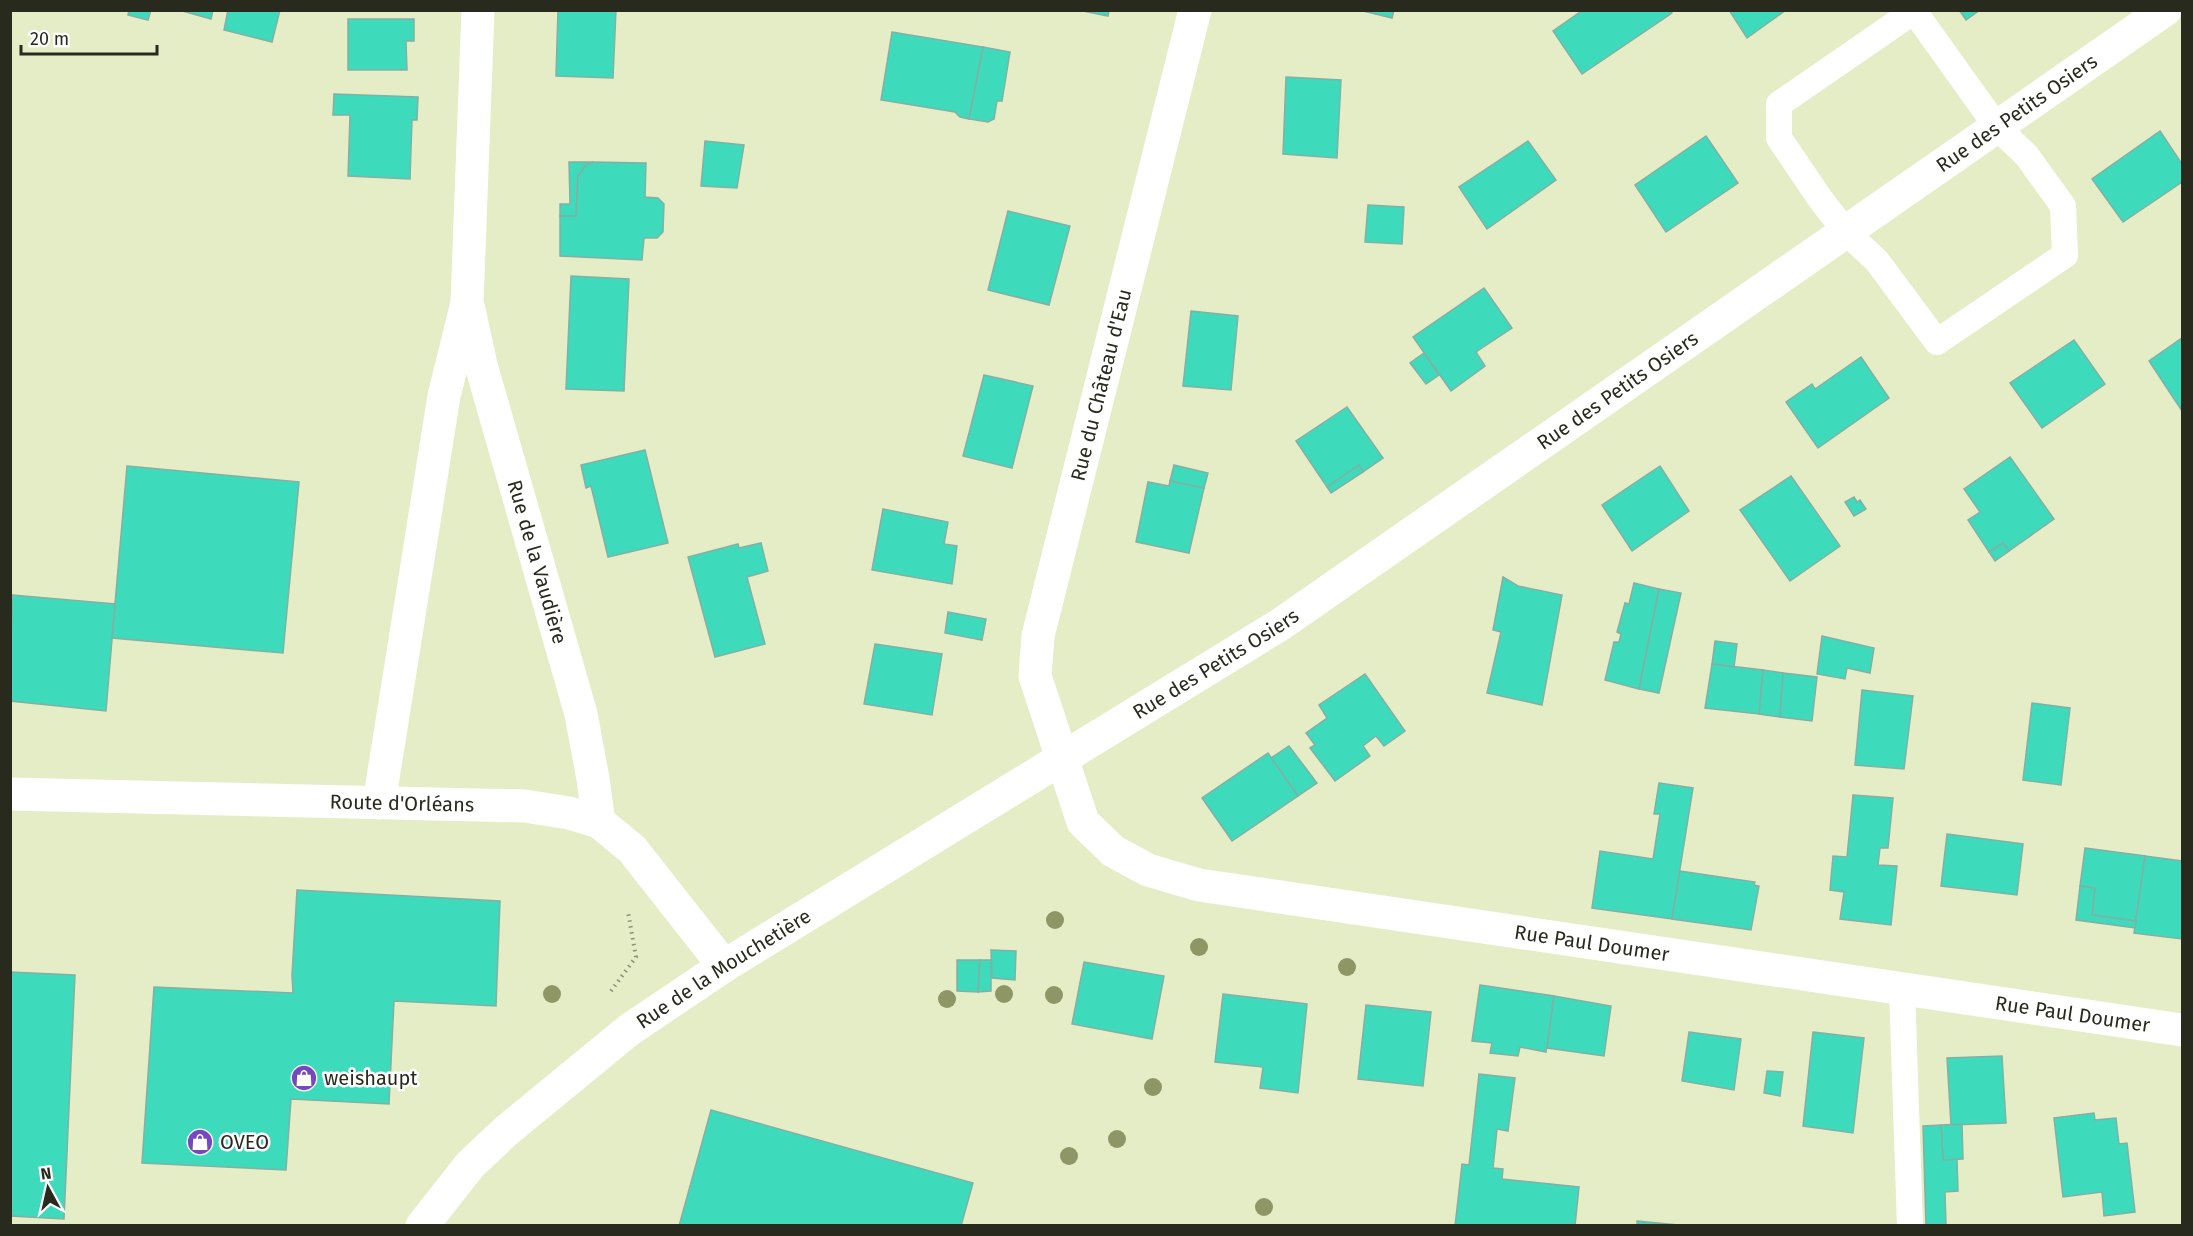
<svg xmlns="http://www.w3.org/2000/svg" width="2193" height="1236" viewBox="0 0 2193 1236" font-family="'Fira Sans',sans-serif">
  <rect width="100%" height="100%" fill="#e5edc7"/>
  <g fill="#3ddabc" stroke="#83b0a4" stroke-width="1.5">
    <path d="M 129,10 L 151,10 L 148,20 L 128,15 Z"/>
    <path d="M 179,10 L 213,10 L 211,19 Z"/>
    <path d="M 228,10 L 280,10 L 272,42 L 224,30 Z"/>
    <path d="M 558,10 L 616,10 L 613,78 L 556,76 Z"/>
    <path d="M 1078,10 L 1109,10 L 1108,16 Z"/>
    <path d="M 1359,10 L 1394,10 L 1392,18 Z"/>
    <path d="M 1583,10 L 1670,10 L 1672,13 L 1582,74 L 1553,31 Z"/>
    <path d="M 1729,10 L 1786,10 L 1747,38 Z"/>
    <path d="M 1959,10 L 1980,10 L 1966,20 Z"/>
    <path d="M 348,19 L 414,19 L 414,41 L 406,41 L 407,70 L 348,70 Z"/>
    <path d="M 892,32 L 983,47 L 969,119 L 960,117 L 955,112 L 881,100 Z"/>
    <path d="M 983,47 L 1010,52 L 1002,101 L 997,101 L 994,119 L 988,122 L 969,119 Z"/>
    <path d="M 1286,77 L 1341,80 L 1337,158 L 1283,154 Z"/>
    <path d="M 334,94 L 418,97 L 417,120 L 412,120 L 410,179 L 348,176 L 350,115 L 333,115 Z"/>
    <path d="M 2160,131 L 2182,164 L 2182,182 L 2123,222 L 2092,179 Z"/>
    <path d="M 1706,136 L 1738,183 L 1666,232 L 1635,185 Z"/>
    <path d="M 705,141 L 744,145 L 737,188 L 701,186 Z"/>
    <path d="M 1528,141 L 1556,180 L 1487,229 L 1459,187 Z"/>
    <path d="M 569,162 L 593,162 L 586,165 L 578,176 L 576,216 L 560,216 L 560,204 L 570,204 Z"/>
    <path d="M 593,162 L 646,163 L 645,197 L 658,198 L 664,204 L 663,232 L 657,238 L 644,238 L 642,260 L 560,256 L 560,216 L 576,216 L 578,176 L 586,165 Z"/>
    <path d="M 1368,205 L 1404,207 L 1402,244 L 1365,242 Z"/>
    <path d="M 1008,211 L 1070,226 L 1049,305 L 988,290 Z"/>
    <path d="M 571,276 L 629,279 L 624,391 L 566,389 Z"/>
    <path d="M 1484,288 L 1512,328 L 1476,352 L 1485,366 L 1451,391 L 1413,337 Z"/>
    <path d="M 1191,311 L 1238,316 L 1231,390 L 1183,386 Z"/>
    <path d="M 2182,338 L 2182,411 L 2149,361 Z"/>
    <path d="M 2074,340 L 2105,384 L 2042,428 L 2010,383 Z"/>
    <path d="M 1424,353 L 1439,375 L 1426,384 L 1410,363 Z"/>
    <path d="M 1861,357 L 1889,398 L 1818,448 L 1786,402 L 1812,384 L 1815,389 Z"/>
    <path d="M 984,375 L 1033,386 L 1012,468 L 963,456 Z"/>
    <path d="M 1347,407 L 1383,458 L 1363,472 L 1359,465 L 1327,487 L 1296,441 Z"/>
    <path d="M 645,450 L 668,543 L 608,557 L 591,486 L 586,488 L 581,465 Z"/>
    <path d="M 2010,457 L 2054,519 L 2009,551 L 2003,543 L 1989,552 L 1968,520 L 1980,512 L 1964,489 Z"/>
    <path d="M 1174,465 L 1208,473 L 1204,488 L 1170,481 Z"/>
    <path d="M 1359,465 L 1363,472 L 1331,493 L 1327,487 Z"/>
    <path d="M 127,466 L 299,482 L 283,653 L 112,638 Z"/>
    <path d="M 1660,466 L 1689,511 L 1632,551 L 1602,505 Z"/>
    <path d="M 1791,476 L 1840,546 L 1790,581 L 1740,510 Z"/>
    <path d="M 1170,481 L 1204,488 L 1189,553 L 1136,542 L 1148,482 L 1169,486 Z"/>
    <path d="M 1854,497 L 1857,502 L 1860,500 L 1866,509 L 1854,516 L 1845,502 Z"/>
    <path d="M 883,509 L 948,522 L 944,544 L 957,546 L 952,584 L 872,570 Z"/>
    <path d="M 761,543 L 768,571 L 747,577 L 765,644 L 715,657 L 688,557 L 738,544 L 739,548 Z"/>
    <path d="M 2003,543 L 2009,551 L 1995,561 L 1989,552 Z"/>
    <path d="M 1503,577 L 1518,586 L 1562,595 L 1542,705 L 1487,693 L 1501,632 L 1493,630 Z"/>
    <path d="M 1634,583 L 1659,589 L 1639,689 L 1605,680 L 1614,642 L 1619,642 L 1621,634 L 1617,632 L 1625,603 L 1629,604 Z"/>
    <path d="M 1659,589 L 1681,593 L 1659,693 L 1639,689 Z"/>
    <path d="M 12,595 L 115,604 L 106,711 L 10,701 Z"/>
    <path d="M 948,612 L 986,619 L 982,640 L 945,633 Z"/>
    <path d="M 1822,636 L 1874,648 L 1870,673 L 1847,668 L 1845,679 L 1817,674 Z"/>
    <path d="M 1715,641 L 1737,644 L 1734,667 L 1712,664 Z"/>
    <path d="M 875,644 L 942,654 L 932,715 L 864,704 Z"/>
    <path d="M 1712,664 L 1763,670 L 1759,714 L 1705,708 Z"/>
    <path d="M 1763,670 L 1783,673 L 1780,717 L 1759,714 Z"/>
    <path d="M 1783,673 L 1817,677 L 1812,721 L 1780,717 Z"/>
    <path d="M 1365,674 L 1405,731 L 1384,746 L 1376,736 L 1363,746 L 1370,756 L 1335,781 L 1310,748 L 1315,745 L 1306,733 L 1327,718 L 1319,705 Z"/>
    <path d="M 1862,690 L 1913,696 L 1904,769 L 1855,765 Z"/>
    <path d="M 2032,703 L 2070,708 L 2061,785 L 2023,780 Z"/>
    <path d="M 1289,746 L 1317,783 L 1298,796 L 1271,758 Z"/>
    <path d="M 1268,753 L 1298,796 L 1232,841 L 1202,798 Z"/>
    <path d="M 1659,783 L 1693,788 L 1672,919 L 1592,908 L 1600,851 L 1653,859 L 1660,814 L 1654,814 Z"/>
    <path d="M 1853,795 L 1893,798 L 1888,848 L 1880,848 L 1878,865 L 1897,866 L 1891,925 L 1840,919 L 1844,892 L 1830,890 L 1833,856 L 1847,857 Z"/>
    <path d="M 1947,834 L 2023,844 L 2017,895 L 1941,886 Z"/>
    <path d="M 2085,848 L 2145,856 L 2136,921 L 2092,915 L 2095,888 L 2080,886 Z"/>
    <path d="M 2145,856 L 2182,861 L 2182,939 L 2134,933 Z"/>
    <path d="M 1680,871 L 1755,882 L 1754,885 L 1759,886 L 1751,930 L 1672,919 Z"/>
    <path d="M 2080,886 L 2095,888 L 2092,915 L 2136,921 L 2135,928 L 2076,920 Z"/>
    <path d="M 297,890 L 500,901 L 496,1006 L 394,1001 L 389,1104 L 291,1099 L 286,1170 L 142,1163 L 154,987 L 293,993 L 292,975 Z"/>
    <path d="M 991,950 L 1016,951 L 1015,980 L 992,978 Z"/>
    <path d="M 957,960 L 980,960 L 978,992 L 957,991 Z"/>
    <path d="M 980,960 L 991,960 L 991,991 L 978,992 Z"/>
    <path d="M 1084,962 L 1164,976 L 1152,1039 L 1072,1024 Z"/>
    <path d="M 10,972 L 75,975 L 64,1219 L 10,1216 Z"/>
    <path d="M 1480,985 L 1554,996 L 1546,1052 L 1520,1047 L 1518,1056 L 1490,1053 L 1492,1043 L 1472,1041 Z"/>
    <path d="M 1223,994 L 1307,1004 L 1298,1093 L 1260,1088 L 1263,1067 L 1215,1062 Z"/>
    <path d="M 1554,996 L 1611,1006 L 1604,1056 L 1547,1048 Z"/>
    <path d="M 1366,1005 L 1431,1012 L 1423,1086 L 1358,1079 Z"/>
    <path d="M 1689,1032 L 1741,1039 L 1734,1090 L 1682,1081 Z"/>
    <path d="M 1813,1032 L 1864,1038 L 1853,1133 L 1803,1126 Z"/>
    <path d="M 2002,1056 L 2006,1123 L 1951,1125 L 1947,1058 Z"/>
    <path d="M 1767,1071 L 1783,1072 L 1780,1096 L 1764,1093 Z"/>
    <path d="M 1479,1074 L 1515,1078 L 1508,1131 L 1497,1129 L 1493,1168 L 1503,1169 L 1502,1179 L 1579,1187 L 1575,1226 L 1455,1226 L 1462,1164 L 1469,1165 Z"/>
    <path d="M 711,1110 L 973,1183 L 961,1226 L 679,1226 Z"/>
    <path d="M 2094,1113 L 2095,1120 L 2116,1118 L 2119,1144 L 2127,1143 L 2135,1212 L 2104,1216 L 2102,1192 L 2063,1197 L 2054,1118 Z"/>
    <path d="M 1962,1124 L 1963,1159 L 1943,1160 L 1941,1125 Z"/>
    <path d="M 1941,1125 L 1943,1160 L 1957,1159 L 1958,1191 L 1945,1192 L 1946,1226 L 1926,1226 L 1923,1126 Z"/>
    <path d="M 1637,1221 L 1689,1226 L 1637,1226 Z"/>
  </g>
  <g fill="none" stroke-linecap="round" stroke-linejoin="round">
    <path stroke="#8c9277" stroke-width="4" stroke-dasharray="1.5 4.5" stroke-linecap="butt" d="M 611,991 L 636,957 L 628,912"/>
    <g stroke="#fff" stroke-width="26">
      <path d="M 1914,11 L 1997,127 L 2027,156 L 2063,206 L 2065,255 L 1937,342 L 1877,261 L 1846,232 L 1821,200 L 1779,138 L 1779,104 Z"/>
      <path d="M 1902,989 L 1910,1226"/>
    </g>
    <g stroke="#fff" stroke-width="33">
      <path id="s1" d="M 1195,10 L 1038,636 L 1035,676 L 1083,822 L 1113,851 L 1148,870 L 1199,885 L 2182,1030"/>
      <path id="s2" d="M 469,310 L 481,365 L 581,714 L 593,779 L 599,822"/>
      <path id="s3" d="M 10,794 L 525,806 L 569,813 L 599,822 L 632,849 L 724,966"/>
      <path d="M 379,803 L 444,396 L 467,303 L 478,10"/>
    </g>
    <path stroke="#fff" stroke-width="33" id="s4" d="M 422,1226 L 470,1165 L 506,1131 L 629,1030 L 724,966 L 1281,624 L 2165,10"/>
  </g>
  <g fill="#8f9666">
    <circle cx="1055" cy="920" r="9"/>
    <circle cx="1199" cy="947" r="9"/>
    <circle cx="1347" cy="967" r="9"/>
    <circle cx="552" cy="994" r="9"/>
    <circle cx="1004" cy="994" r="9"/>
    <circle cx="1054" cy="995" r="9"/>
    <circle cx="947" cy="999" r="9"/>
    <circle cx="1153" cy="1087" r="9"/>
    <circle cx="1117" cy="1139" r="9"/>
    <circle cx="1069" cy="1156" r="9"/>
    <circle cx="1264" cy="1207" r="9"/>
  </g>
  <defs>
    <g id="shop-disc" transform="scale(1.35)"><circle r="9.5" fill="#7548c0" stroke="#fff"/><path d="M-5-2.5h2.3a2.7 3.5 0 0 1 5.4 0H5L5.5 6h-11ZM-1.5-2.5h3a1.5 2.3 0 0 0-3 0Z" fill="#fff"/></g>
  </defs>
  <g fill-rule="evenodd">
    <use href="#shop-disc" x="304" y="1078"/>
    <use href="#shop-disc" x="200" y="1142"/>
  </g>
  <g text-anchor="middle" stroke-width="5" stroke-linejoin="round" paint-order="stroke">
    <g font-size="20" fill="#272a1c" stroke="#fff">
      <text dy="7" stroke="none"><textPath href="#s4" startOffset="1950">Rue des Petits Osiers</textPath></text>
      <text transform="translate(1101 385) rotate(-76)" y="7">Rue du Château d'Eau</text>
      <text dy="7" stroke="none"><textPath href="#s4" startOffset="1464">Rue des Petits Osiers</textPath></text>
      <text dy="7" stroke="none"><textPath href="#s2" startOffset="261">Rue de la Vaudière</textPath></text>
      <text dy="7" stroke="none"><textPath href="#s4" startOffset="978">Rue des Petits Osiers</textPath></text>
      <text dy="7" stroke="none"><textPath href="#s3" startOffset="392">Route d'Orléans</textPath></text>
      <text dy="7" stroke="none"><textPath href="#s1" startOffset="1371">Rue Paul Doumer</textPath></text>
      <text dy="7" stroke="none"><textPath href="#s4" startOffset="399">Rue de la Mouchetière</textPath></text>
      <text dy="7" stroke="none"><textPath href="#s1" startOffset="1857">Rue Paul Doumer</textPath></text>
    </g>
    <g font-size="20" fill="#272a1c" stroke="#fff" text-anchor="start">
      <text x="324" y="1085">weishaupt</text>
      <text x="220" y="1149">OVEO</text>
    </g>
  </g>
  <rect width="2193" height="1236" fill="none" stroke="#272a1c" stroke-width="24"/>
  <g transform="translate(48 1188) rotate(352)" stroke="#ffffff" stroke-width="4.5" paint-order="stroke">
  <path d="M0-4.5L10 22L0 15L-10 22Z" fill="#272a1c"/>
  <text y="-9" font-size="16" font-weight="bold" text-anchor="middle" fill="#272a1c">N</text>
  </g>
  <path d="M21 45v9h136v-9" fill="none" stroke="#272a1c" stroke-width="3"/>
  <text x="30" y="45" font-size="18" fill="#272a1c" stroke="#ffffff" stroke-width="4.5" paint-order="stroke">20 m</text>
</svg>
